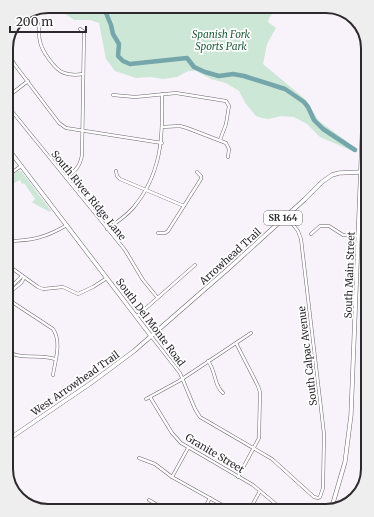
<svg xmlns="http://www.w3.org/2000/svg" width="374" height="517" viewBox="0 0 374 517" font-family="Merriweather,serif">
  <rect width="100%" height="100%" fill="#f8f2fb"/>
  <g fill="#cde7d6">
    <path d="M 61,6 L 279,6 L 269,18 L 268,22 L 276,28 L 267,44 L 263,64 L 305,99 L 319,121 L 349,143 L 350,150 L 320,137 L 307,124 L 294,117 L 281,116 L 269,119 L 262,118 L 256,116 L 246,104 L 239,91 L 226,83 L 211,79 L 196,71 L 188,71 L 177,77 L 163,79 L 150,77 L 136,78 L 115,71 L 106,59 L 99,23 L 90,20 L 74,20 L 60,10 Z"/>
    <path d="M 18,171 L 21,171 L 51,211 L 50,212 L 33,203 L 32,202 L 35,199 L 24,183 L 22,184 L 20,180 L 14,183 L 12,182 L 11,177 Z"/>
  </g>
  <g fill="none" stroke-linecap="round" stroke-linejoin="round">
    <path stroke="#75a6ab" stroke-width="1" d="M 355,497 L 359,492"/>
    <g stroke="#75a6ab" stroke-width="4.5">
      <path d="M 88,6 L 97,7 L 106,13 L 111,25 L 113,34 L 119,44 L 118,56 L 123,61 L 130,64 L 187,58 L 194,67 L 205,72 L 219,76 L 233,74 L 244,76 L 285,89 L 304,102 L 308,107 L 314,120 L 323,129 L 355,150"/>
      <path d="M 366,155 L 368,156"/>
    </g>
    <g stroke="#6c666e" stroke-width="3.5">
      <g id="street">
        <path d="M 19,19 C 24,19 34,18 37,22 C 41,26 38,36 40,41 C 41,50 55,70 64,73 C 70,75 77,75 83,74"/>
        <path d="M 6,46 L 11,58 L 15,65 L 59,123 L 66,128 L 162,143"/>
        <path d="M 113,95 L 135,97 L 176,93 L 226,101 L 229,106 L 226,124 L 220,140"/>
        <path d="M 6,98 L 28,81"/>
        <path d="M 6,104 L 125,250 L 143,280 L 157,297"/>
        <path d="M 162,127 L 180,126 L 187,128 L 226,143 L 229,149 L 228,157"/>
        <path d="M 116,171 L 117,176 L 120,179 L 184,206"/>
        <path d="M 6,177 L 21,166"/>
        <path d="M 66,178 C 75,171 80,167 82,155 L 84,32 L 80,29"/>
        <path d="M 107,229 C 116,223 126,216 133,208 C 162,174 163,136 162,94"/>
        <path d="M 158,233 L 165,233 L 168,231 L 201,179 L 201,176 L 197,172"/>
        <path d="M 311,234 L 320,226 L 329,226 L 343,235 L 358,236"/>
        <path d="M 6,241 C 31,241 45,238 67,225"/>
        <path d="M 6,264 L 38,287 L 43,289 L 63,287 L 78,294 L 93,287 L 107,278"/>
        <path d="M 10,292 L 21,283 L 24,278"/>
        <path d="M 6,298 L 53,329 C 62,342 55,361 53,375"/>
        <path d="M 6,299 L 11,287 L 22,276"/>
        <path d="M 137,316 L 195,265"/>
        <path d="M 151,336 L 180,373 L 195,409 L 200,417 L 272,459 L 314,497 L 318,498 L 320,497 L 323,488 L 324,434 L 301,239 L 298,231 L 286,216"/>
        <path d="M 236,343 L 258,386 L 260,392 L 259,438 L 238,477"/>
        <path d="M 6,351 C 21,360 39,354 55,359"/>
        <path d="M 208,361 C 216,371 214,386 223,393"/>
        <path d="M 150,397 L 172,433 L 181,443 L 253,485 L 284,511"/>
        <path d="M 146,399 L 179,381 L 251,333"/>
        <path d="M 139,458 L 155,464 L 172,477 L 233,511"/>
        <path d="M 172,477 L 188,448"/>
        <path d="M 149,500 L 168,511"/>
        <path d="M 203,511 L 210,498"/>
        <path d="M 249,511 L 260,491"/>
      </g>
    </g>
    <g stroke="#6c666e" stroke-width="4.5">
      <path id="secondary" d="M 6,146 L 151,336"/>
    </g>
    <g stroke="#6c666e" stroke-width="4.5">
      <g id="primary">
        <path d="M 6,441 L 91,383 L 134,351 L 228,269 L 304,200 L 322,182 L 332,175 L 339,173 L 361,172"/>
        <path d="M 331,510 L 345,462 L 351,415 L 366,39"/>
      </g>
    </g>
    <use href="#street" stroke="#fff" stroke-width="2.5"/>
    <use href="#secondary" stroke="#fff" stroke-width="3.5"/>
    <use href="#primary" stroke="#fff" stroke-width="3.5"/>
  </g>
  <g text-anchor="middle" stroke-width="3.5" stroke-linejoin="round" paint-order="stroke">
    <rect fill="#fff" stroke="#6c6a6d" stroke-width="1" x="264" y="211" width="38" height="14" rx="3"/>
    <g font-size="9" font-weight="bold" fill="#2d2a2e">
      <text x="283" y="221">SR 164</text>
    </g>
    <g font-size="10" font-style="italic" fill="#23603f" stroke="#fff">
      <text x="221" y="38">Spanish Fork<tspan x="221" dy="12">Sports Park</tspan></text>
    </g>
    <g font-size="10" fill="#2d2a2e" stroke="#fff">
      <text transform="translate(89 195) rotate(51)" y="4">South River Ridge Lane</text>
      <text transform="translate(230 256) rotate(-42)" y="4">Arrowhead Trail</text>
      <text transform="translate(349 275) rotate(-88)" y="4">South Main Street</text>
      <text transform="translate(151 322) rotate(53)" y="4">South Del Monte Road</text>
      <text transform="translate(307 356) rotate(-97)" y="4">South Calpac Avenue</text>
      <text transform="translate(75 383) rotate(-35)" y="4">West Arrowhead Trail</text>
      <text transform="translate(215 453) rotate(31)" y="4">Granite Street</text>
    </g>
  </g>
  <path d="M0 0H374V517H0ZM48 13H326A35 35 0 0 1 361 48V469A35 35 0 0 1 326 504H48A35 35 0 0 1 13 469V48A35 35 0 0 1 48 13Z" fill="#eee" fill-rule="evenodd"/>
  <path fill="none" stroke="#2d2a2e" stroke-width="2" d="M48 13H326A35 35 0 0 1 361 48V469A35 35 0 0 1 326 504H48A35 35 0 0 1 13 469V48A35 35 0 0 1 48 13Z"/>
  <path d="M10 26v6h76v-6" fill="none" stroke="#2d2a2e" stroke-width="2"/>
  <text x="16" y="26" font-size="12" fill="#2d2a2e" stroke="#ffffff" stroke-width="3" paint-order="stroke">200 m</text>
</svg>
